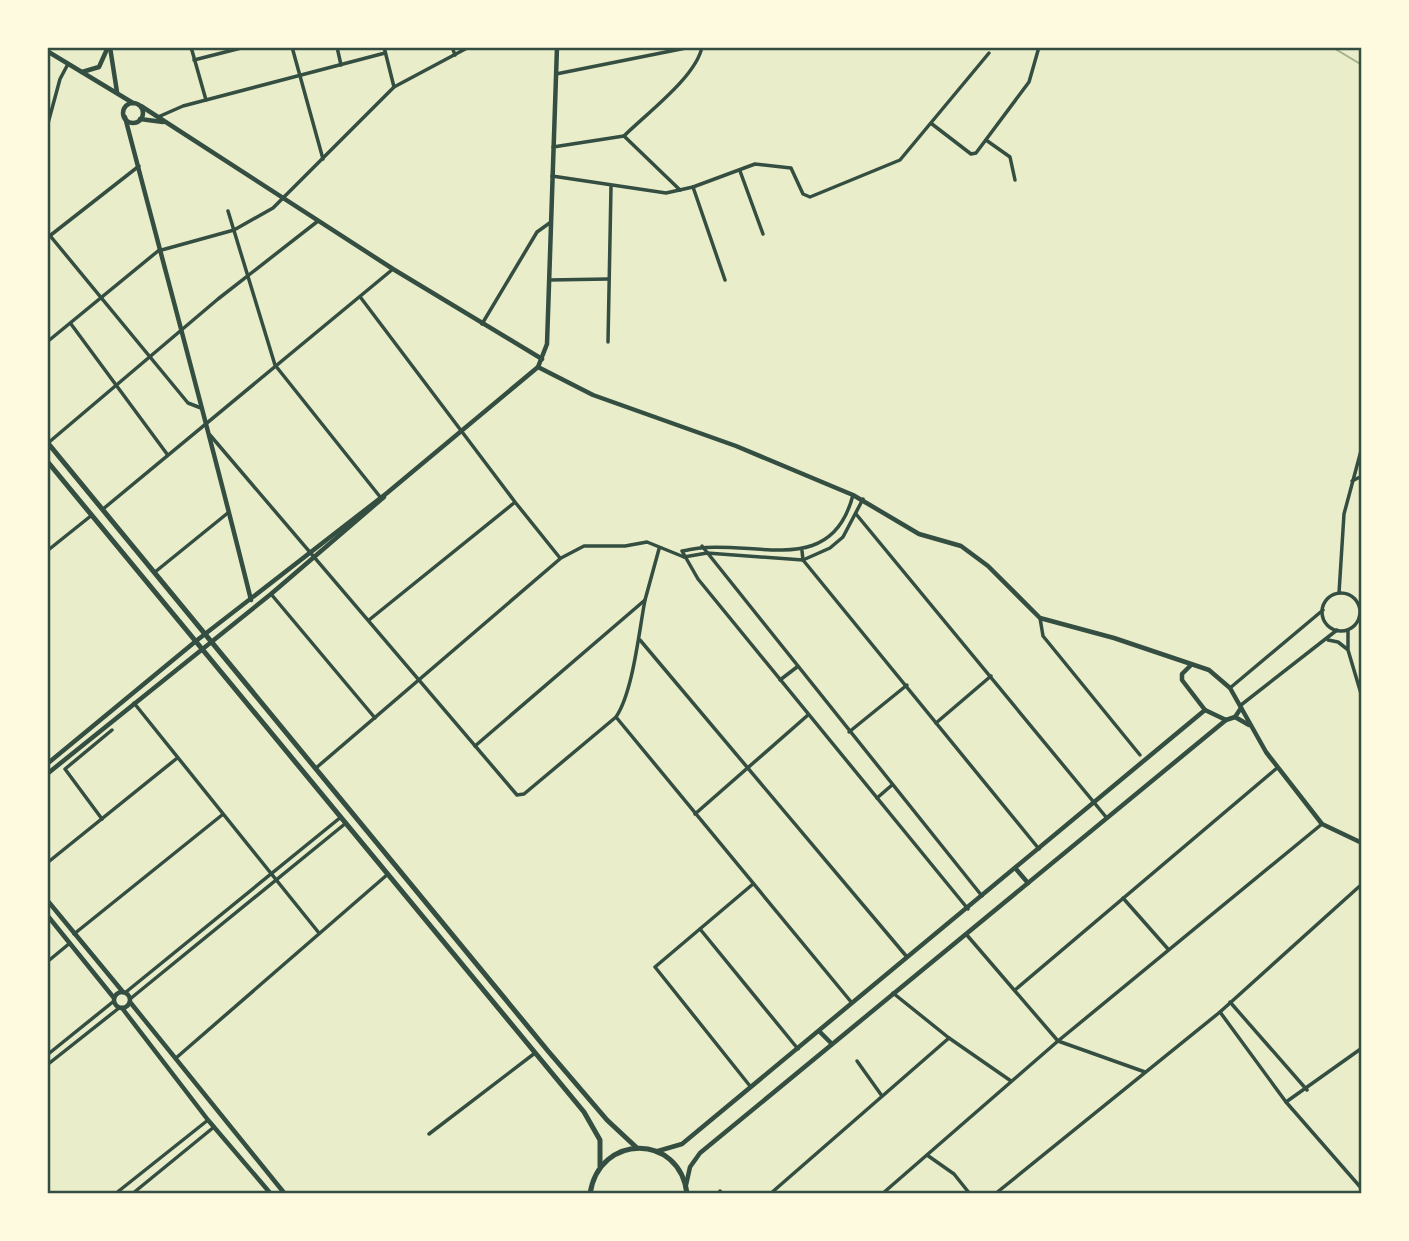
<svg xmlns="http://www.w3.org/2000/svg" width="1409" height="1241" viewBox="0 0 1409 1241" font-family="'Open Sans',sans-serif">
  <rect width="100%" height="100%" fill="#e9edc9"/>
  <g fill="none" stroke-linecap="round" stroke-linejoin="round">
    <path stroke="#a3b18a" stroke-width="2" d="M 1332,47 L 1362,65"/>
    <g stroke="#344e41" stroke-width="3.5">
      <path d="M 191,47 L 206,100"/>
      <path d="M 292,47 L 323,159"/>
      <path d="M 337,47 L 341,65"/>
      <path d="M 384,47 L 394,87"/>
      <path d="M 452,47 L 455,55"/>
      <path d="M 194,60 L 245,47"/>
      <path d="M 556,74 L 691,47"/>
      <path d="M 158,117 L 183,106 L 385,53"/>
      <path d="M 932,124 L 971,154 L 976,153 L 1029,82 L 1039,47"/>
      <path d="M 47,127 L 60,79 L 68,64"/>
      <path d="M 624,136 C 646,114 696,77 702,47"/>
      <path d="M 624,136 L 680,190"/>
      <path d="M 986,140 L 1010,157 L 1015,180"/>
      <path d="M 553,147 L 624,136"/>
      <path d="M 740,171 L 763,234"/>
      <path d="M 552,176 L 666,193 L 693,187 L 755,164 L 791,168 L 803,194 L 810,197 L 900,160 L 989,53"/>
      <path d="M 693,187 L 725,280"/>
      <path d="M 228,211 L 275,365 L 381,498"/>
      <path d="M 47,232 L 188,403 L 201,408"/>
      <path d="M 47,238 L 139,166"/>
      <path d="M 549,280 L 608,279"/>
      <path d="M 361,298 L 515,502 L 560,558"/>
      <path d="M 71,324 L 167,454"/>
      <path d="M 482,324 L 537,232 L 551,222"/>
      <path d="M 47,342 L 158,251 L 234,230 L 273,208 L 394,87 L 469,47"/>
      <path d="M 608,342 L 611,187"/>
      <path d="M 210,435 L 517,795 L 524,794 L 616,717 C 633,692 639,631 645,600"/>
      <path d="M 48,443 L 218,299 L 318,221"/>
      <path d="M 1352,481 L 1362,476"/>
      <path d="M 103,509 L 393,269"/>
      <path d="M 856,514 L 1106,817"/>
      <path d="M 702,546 L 982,896"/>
      <path d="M 47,551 L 92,515"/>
      <path d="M 682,551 L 698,579 L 968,909"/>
      <path d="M 683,551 C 746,534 830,584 853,495"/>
      <path d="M 802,551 L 803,560 L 1039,849"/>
      <path d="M 684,557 L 707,553 L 803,560 L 830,548 L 843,537 L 863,499"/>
      <path d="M 155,572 L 229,512"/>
      <path d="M 1339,593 L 1344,514 L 1362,447"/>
      <circle cx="1341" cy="612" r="19"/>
      <path d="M 271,594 L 375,718"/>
      <path d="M 1040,618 L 1043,636 L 1140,755"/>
      <path d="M 369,620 L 514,503"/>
      <path d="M 1348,630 L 1348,650 L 1362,697"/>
      <path d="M 640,640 L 907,957"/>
      <path d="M 1328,640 L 1338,642 L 1347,649"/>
      <path d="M 780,680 L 797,667"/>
      <path d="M 1230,688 L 1323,610"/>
      <path d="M 134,703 L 319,933"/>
      <path d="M 1241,705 L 1337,630"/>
      <path d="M 616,717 L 852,1003"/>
      <path d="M 936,723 L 991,676"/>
      <path d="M 849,732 L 907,685"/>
      <path d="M 475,746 L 645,600 L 659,549"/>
      <path d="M 316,768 L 561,558 L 584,546 L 625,546 L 647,542 L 684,557"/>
      <path d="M 877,798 L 892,785"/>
      <path d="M 695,814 L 808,715"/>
      <path d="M 102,819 L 65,769 L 112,730"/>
      <path d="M 47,863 L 176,759"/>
      <path d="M 1123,898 L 1168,949"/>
      <path d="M 700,929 L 798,1049"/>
      <path d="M 74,934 L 222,815"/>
      <path d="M 966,934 L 1058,1041 L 1145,1072"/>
      <path d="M 47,962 L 70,943"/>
      <path d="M 1015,990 L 1277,768"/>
      <path d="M 126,992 L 341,817"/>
      <path d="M 893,993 L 949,1038 L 1011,1081"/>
      <path d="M 130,999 L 346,823"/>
      <path d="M 1230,1002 L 1307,1090"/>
      <path d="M 1220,1012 L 1286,1102"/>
      <path d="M 1362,1048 L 1286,1102 L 1362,1189"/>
      <path d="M 47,1055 L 114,1001"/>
      <path d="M 176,1058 L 388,874"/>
      <path d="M 857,1061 L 882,1096"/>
      <path d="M 47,1065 L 119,1008"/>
      <path d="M 750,1086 L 655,967 L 753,884"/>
      <path d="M 429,1134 L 535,1053"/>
      <path d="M 927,1155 L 954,1174 L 970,1194"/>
      <path d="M 720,1191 L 722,1194"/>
      <path d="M 115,1194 L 208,1120"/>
      <path d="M 132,1194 L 214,1127"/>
      <path d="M 770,1194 L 949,1038"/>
      <path d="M 882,1194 L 1058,1041 L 1322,824"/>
      <path d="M 995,1194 L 1220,1012 L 1362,884"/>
    </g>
    <g stroke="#344e41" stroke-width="4.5">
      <path d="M 110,47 L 117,92"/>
      <path d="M 47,51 L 133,103"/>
      <path d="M 82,72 L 99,67 L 108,47"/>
      <circle cx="133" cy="113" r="10"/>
      <path d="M 141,106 L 393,269 L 542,359"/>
      <path d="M 125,117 C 167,278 211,438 251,600"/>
      <path d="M 140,119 L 163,122"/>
      <path d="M 538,367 L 593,395 L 736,446 L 853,495 L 919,534 L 961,546 L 988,566 L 1040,618 L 1114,638 L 1209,670 L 1230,688 L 1266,752 L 1322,824 L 1362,843"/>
      <path d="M 1191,665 L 1182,674 L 1182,680 L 1205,710 L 1226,720 L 1235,717 L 1241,708"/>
      <path d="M 1235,717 L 1249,725"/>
      <path d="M 1016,869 L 1028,883"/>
      <path d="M 47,900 L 123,992"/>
      <path d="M 47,915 L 114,998"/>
      <circle cx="122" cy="1000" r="8"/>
      <path d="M 130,1002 L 285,1194"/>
      <path d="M 122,1008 L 208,1120 L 271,1194"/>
      <path d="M 819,1031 L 832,1044"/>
      <path d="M 658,1151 L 682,1144 L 1205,710"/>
      <path d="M 686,1185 L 690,1167 L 700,1153 L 1226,720"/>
    </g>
    <g stroke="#344e41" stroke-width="4.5">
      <path d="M 47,764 L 196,641 L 387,493 L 538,367 L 547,344 L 557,47"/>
      <path d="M 47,774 L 271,594 L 384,497"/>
    </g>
    <g stroke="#344e41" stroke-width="5">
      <path d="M 47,442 L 548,1051 L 607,1120 L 637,1148"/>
      <path d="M 47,461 L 584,1112 L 600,1140 L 600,1166"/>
    </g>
    <path stroke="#344e41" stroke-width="5" d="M 590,1194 C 599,1133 680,1133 687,1194"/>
  </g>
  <rect width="1409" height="1241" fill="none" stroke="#fefae0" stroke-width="98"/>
  <rect x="49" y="49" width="1311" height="1143" fill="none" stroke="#344e41" stroke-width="2.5"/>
</svg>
